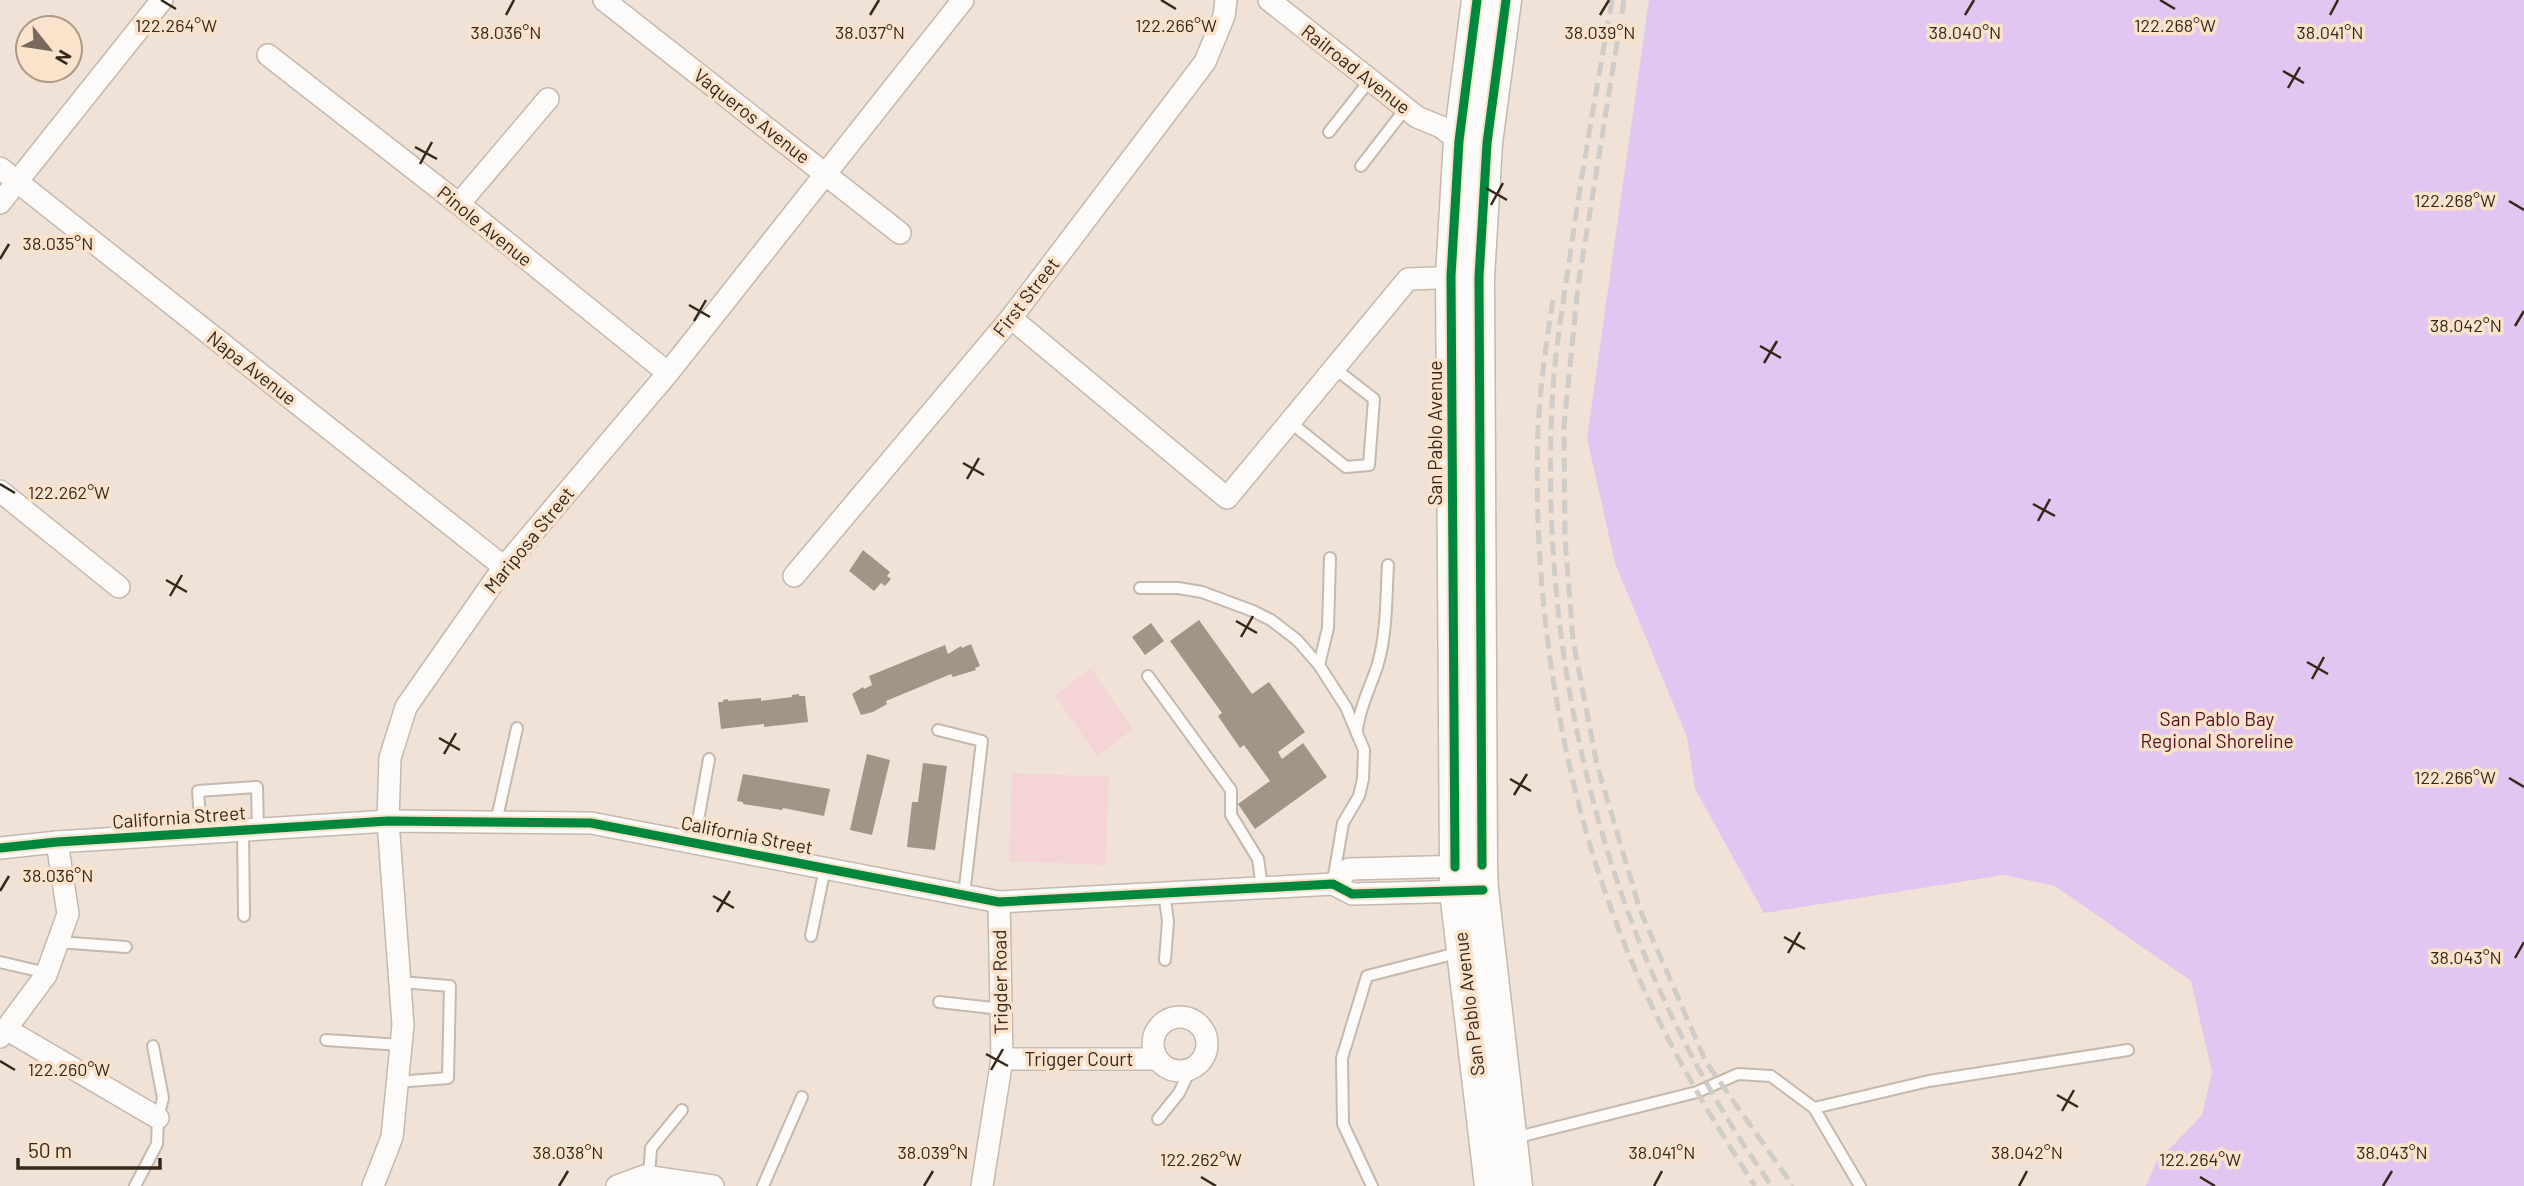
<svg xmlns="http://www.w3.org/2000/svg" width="2524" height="1186" viewBox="0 0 2524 1186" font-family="Barlow,sans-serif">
  <rect width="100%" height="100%" fill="#f0e2d6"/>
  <g fill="#f4d4d4">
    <path d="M 1091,669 L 1133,729 L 1097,756 L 1055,695 Z"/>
    <path d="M 1012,773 L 1109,777 L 1105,865 L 1009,861 Z"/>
  </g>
  <path fill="#e0c6f1" d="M 1649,0 L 2524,0 L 2524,1186 L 2146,1186 L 2156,1163 L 2202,1115 L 2212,1072 L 2191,981 L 2055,886 L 2004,875 L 1764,913 L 1695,789 L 1687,737 L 1615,563 L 1587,438 Z"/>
  <g fill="#a09687">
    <path d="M 863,550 L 890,572 L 887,576 L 891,579 L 885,586 L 881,583 L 874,591 L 849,571 Z"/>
    <path d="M 1199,620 L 1252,694 L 1269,682 L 1305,732 L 1278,752 L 1282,759 L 1303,743 L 1327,777 L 1255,829 L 1238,804 L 1270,781 L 1244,745 L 1240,748 L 1218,716 L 1222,713 L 1170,641 Z"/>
    <path d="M 1151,623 L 1164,641 L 1145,655 L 1132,637 Z"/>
    <path d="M 971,644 L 980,666 L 975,668 L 976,670 L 953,677 L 951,674 L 886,701 L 887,704 L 873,712 L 861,715 L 852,694 L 863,687 L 864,689 L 872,685 L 869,676 L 945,645 L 948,654 L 961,646 L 962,648 Z"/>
    <path d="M 799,694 L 799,696 L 805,696 L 808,722 L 764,727 L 764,724 L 721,729 L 718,702 L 723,702 L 723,700 L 728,699 L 728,701 L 761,698 L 761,701 L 792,697 L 792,695 Z"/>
    <path d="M 867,754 L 890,760 L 872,835 L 850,830 Z"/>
    <path d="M 923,763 L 947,766 L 935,850 L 907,847 L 912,802 L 918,802 Z"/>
    <path d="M 743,774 L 830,789 L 824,816 L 783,808 L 782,810 L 743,804 L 743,802 L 737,801 Z"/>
  </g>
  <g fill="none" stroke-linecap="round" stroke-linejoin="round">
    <g stroke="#c5b8ac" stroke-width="14">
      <g id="service">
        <path d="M 1329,132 L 1370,80"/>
        <path d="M 1361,166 L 1406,108"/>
        <path d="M 1290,422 L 1346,467 L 1369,465 L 1374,399 L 1334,368"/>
        <path d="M 1140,588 L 1178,588 L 1202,592 L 1253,611 L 1271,620 L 1297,640 L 1319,665 L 1346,707 L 1364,750 L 1363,779 L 1359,796 L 1343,823 L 1333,881"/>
        <path d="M 1319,665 L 1328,628 L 1330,558"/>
        <path d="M 1148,676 L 1231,790 L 1231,815 L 1258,859 L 1262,887"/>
        <path d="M 1357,729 C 1360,706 1370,688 1377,667 C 1387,635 1386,598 1388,565"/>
        <path d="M 938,730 L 982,741 L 964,895"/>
        <path d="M 496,822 L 517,728"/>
        <path d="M 243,831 L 244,916"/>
        <path d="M 201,833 L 198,791 L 257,787 L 258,830"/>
        <path d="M 694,843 L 709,759"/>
        <path d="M 1164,893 L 1168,921 L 1165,960"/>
        <path d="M 811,936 L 825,868"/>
        <path d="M 58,942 L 126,947"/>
        <path d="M 0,962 L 47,973"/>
        <path d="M 939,1002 L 1001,1009"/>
        <path d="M 326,1040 L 401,1045"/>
        <path d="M 397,1082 L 448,1078 L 450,986 L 400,982"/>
        <path d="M 1814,1108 L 1929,1081 L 2128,1050"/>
        <path d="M 1158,1119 L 1179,1093 L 1190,1070"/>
        <path d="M 1514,1138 L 1697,1092 L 1738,1074 L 1771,1076 L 1814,1108 L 1860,1186"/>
        <path d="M 649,1177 L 651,1148 L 682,1110"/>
        <path d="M 135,1186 L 157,1144 L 158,1118 L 163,1098 L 153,1046"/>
        <path d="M 763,1186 L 802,1097"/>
        <path d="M 1372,1186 L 1343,1124 L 1342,1058 L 1367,976 L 1461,952"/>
      </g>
    </g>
    <g stroke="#c5b8ac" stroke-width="24">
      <g id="minor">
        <path d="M 604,0 L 900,233"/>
        <path d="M 1269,0 L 1417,117 L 1441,127 L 1459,141 L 1471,142"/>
        <path d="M 268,55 L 459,204 L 668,373"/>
        <path d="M 0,168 L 504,567"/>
        <path d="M 0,203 L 162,0"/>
        <path d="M 459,204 L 548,99"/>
        <path d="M 1011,318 L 1227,498 L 1408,279 L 1464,277"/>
        <path d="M 0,491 L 119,587"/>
        <path d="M 794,576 L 1011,318 L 1205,62 L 1224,16 L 1226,0"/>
        <path d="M 0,848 L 57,842 L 388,821 L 591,823 L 999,902 L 1333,884 L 1352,894 L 1467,891"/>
        <path d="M 1333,884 L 1349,869 L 1468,866"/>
        <circle cx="1180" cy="1044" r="27"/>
        <path d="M 6,1029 L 158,1118"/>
        <path d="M 0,1037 L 46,975 L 68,914 L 57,842"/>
        <path d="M 1002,1059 L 1156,1059"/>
        <path d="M 373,1186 L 392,1137 L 403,1025 L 388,821 L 390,758 L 406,707 L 504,567 L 668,373 L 963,0"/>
        <path d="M 617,1186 L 644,1176 L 713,1186"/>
        <path d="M 982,1186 L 1002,1059 L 999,902"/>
      </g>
    </g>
    <g stroke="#c5b8ac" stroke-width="33">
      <g id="secondary">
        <path d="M 1477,0 L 1459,141 L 1451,276 L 1455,867 L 1455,892 L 1490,1186"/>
        <path d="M 1506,0 L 1487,143 L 1479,277 L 1482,865 L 1483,890 L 1517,1186"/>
      </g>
    </g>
    <use href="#service" stroke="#fdfbf9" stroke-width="10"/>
    <use href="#minor" stroke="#fdfbf9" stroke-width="21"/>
    <use href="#secondary" stroke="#fdfbf9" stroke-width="30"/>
    <g stroke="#d0ccc8" stroke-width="5" stroke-dasharray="14 7" stroke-linecap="butt">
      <path d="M 1612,0 C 1597,88 1581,175 1569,263 C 1562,310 1554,358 1552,405 C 1539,679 1611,962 1772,1186"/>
      <path d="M 1624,0 L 1578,286 L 1564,426 L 1565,538 L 1573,640 L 1597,765 L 1640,910 L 1706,1062 L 1793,1186"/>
      <path d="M 1553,300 C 1546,343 1540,388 1538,431 C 1532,596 1560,781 1621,935 C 1655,1023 1703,1106 1755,1186"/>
    </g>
    <g stroke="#fae2cb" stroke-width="13">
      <g id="cycleway">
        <path d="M 0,848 L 57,842 L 388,821 L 591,823 L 999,902 L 1333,884 L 1352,894 L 1483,890"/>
        <path d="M 1482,865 L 1479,277 L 1487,143 L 1506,0"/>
        <path d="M 1455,867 L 1451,276 L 1459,141 L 1477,0"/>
      </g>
    </g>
    <use href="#cycleway" stroke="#00873e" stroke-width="9"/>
  </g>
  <path fill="none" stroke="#362819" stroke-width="2.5" d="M 161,0 L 176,9M 1161,0 L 1176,9M 2160,0 L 2175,9M 506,15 L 514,0M 870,15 L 879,0M 1600,15 L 1609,0M 1965,15 L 1974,0M 2330,15 L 2338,0M 2283,71 L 2304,83M 2288,88 L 2300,67M 415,147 L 437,159M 420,164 L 432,142M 1486,188 L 1507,200M 2509,201 L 2524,210M 1491,205 L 1503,183M 0,259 L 9,244M 689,305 L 710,317M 694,321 L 706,300M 2515,326 L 2524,311M 1760,346 L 1781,358M 1764,363 L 1777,341M 963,463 L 984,475M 967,479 L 979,458M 0,484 L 15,493M 2033,504 L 2055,516M 2038,521 L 2050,499M 166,580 L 187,592M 170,596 L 182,575M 1236,621 L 1257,633M 1241,637 L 1253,616M 2307,662 L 2328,674M 2312,679 L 2324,657M 439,738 L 460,750M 444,754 L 456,733M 2509,778 L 2524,787M 1510,779 L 1531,791M 1514,795 L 1527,774M 0,891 L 9,876M 713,896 L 734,908M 717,912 L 730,891M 1784,937 L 1805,949M 1788,953 L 1800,932M 2515,958 L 2524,942M 986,1054 L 1008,1066M 0,1061 L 15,1070M 991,1070 L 1003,1049M 2057,1095 L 2078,1107M 2062,1111 L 2074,1090M 1201,1177 L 1216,1186M 2200,1177 L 2215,1186M 559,1186 L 568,1171M 924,1186 L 933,1171M 1654,1186 L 1662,1171M 2019,1186 L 2027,1171M 2383,1186 L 2392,1171"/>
  <g text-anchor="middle" stroke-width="7" stroke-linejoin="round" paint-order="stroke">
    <g font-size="19" fill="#362819" stroke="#fae2cb">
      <text transform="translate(1356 69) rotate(38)" y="7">Railroad Avenue</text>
      <text transform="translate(752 116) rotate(38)" y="7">Vaqueros Avenue</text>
      <text transform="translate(485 226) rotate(39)" y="7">Pinole Avenue</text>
      <text transform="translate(1026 297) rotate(-52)" y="7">First Street</text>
      <text transform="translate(252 368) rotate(38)" y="7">Napa Avenue</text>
      <text transform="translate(1435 433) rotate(-90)" y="7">San Pablo Avenue</text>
      <text transform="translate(529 540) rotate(-51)" y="7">Mariposa Street</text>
      <text transform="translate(179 817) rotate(-4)" y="7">California Street</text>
      <text transform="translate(747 835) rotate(11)" y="7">California Street</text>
      <text transform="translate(1000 982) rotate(-91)" y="7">Trigder Road</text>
      <text transform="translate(1469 1004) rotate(-97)" y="7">San Pablo Avenue</text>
      <text x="1079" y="1066">Trigger Court</text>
    </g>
    <g font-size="19" fill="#540e26" stroke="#fae2cb">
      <text x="2217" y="726">San Pablo Bay<tspan x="2217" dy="22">Regional Shoreline</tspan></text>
    </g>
  </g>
  <g font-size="18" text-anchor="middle" fill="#362819" stroke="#fae2cb" stroke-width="7" stroke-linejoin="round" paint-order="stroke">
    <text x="176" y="32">122.264°W</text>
    <text x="2175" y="32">122.268°W</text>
    <text x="1176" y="32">122.266°W</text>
    <text x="506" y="39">38.036°N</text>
    <text x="870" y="39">38.037°N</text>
    <text x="1600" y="39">38.039°N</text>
    <text x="1965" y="39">38.040°N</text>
    <text x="2330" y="39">38.041°N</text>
    <text x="2455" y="207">122.268°W</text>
    <text x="58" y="250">38.035°N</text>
    <text x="2466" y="332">38.042°N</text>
    <text x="69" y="499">122.262°W</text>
    <text x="2455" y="784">122.266°W</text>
    <text x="58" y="882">38.036°N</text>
    <text x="2466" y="964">38.043°N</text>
    <text x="69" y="1076">122.260°W</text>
    <text x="568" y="1159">38.038°N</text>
    <text x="933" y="1159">38.039°N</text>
    <text x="1662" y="1159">38.041°N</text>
    <text x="2027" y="1159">38.042°N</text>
    <text x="2392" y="1159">38.043°N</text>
    <text x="1201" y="1166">122.262°W</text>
    <text x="2200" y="1166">122.264°W</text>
  </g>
  <g transform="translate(49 49) rotate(120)"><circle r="33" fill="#fae2cb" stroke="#ac9884" stroke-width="2"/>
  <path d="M0-5L12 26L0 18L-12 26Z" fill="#77695b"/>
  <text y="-10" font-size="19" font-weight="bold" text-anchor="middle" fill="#362819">N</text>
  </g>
  <path d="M18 1158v10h142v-10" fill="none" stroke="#362819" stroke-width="3.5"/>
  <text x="28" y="1158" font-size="21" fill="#362819" stroke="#fae2cb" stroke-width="5" paint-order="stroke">50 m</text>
</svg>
